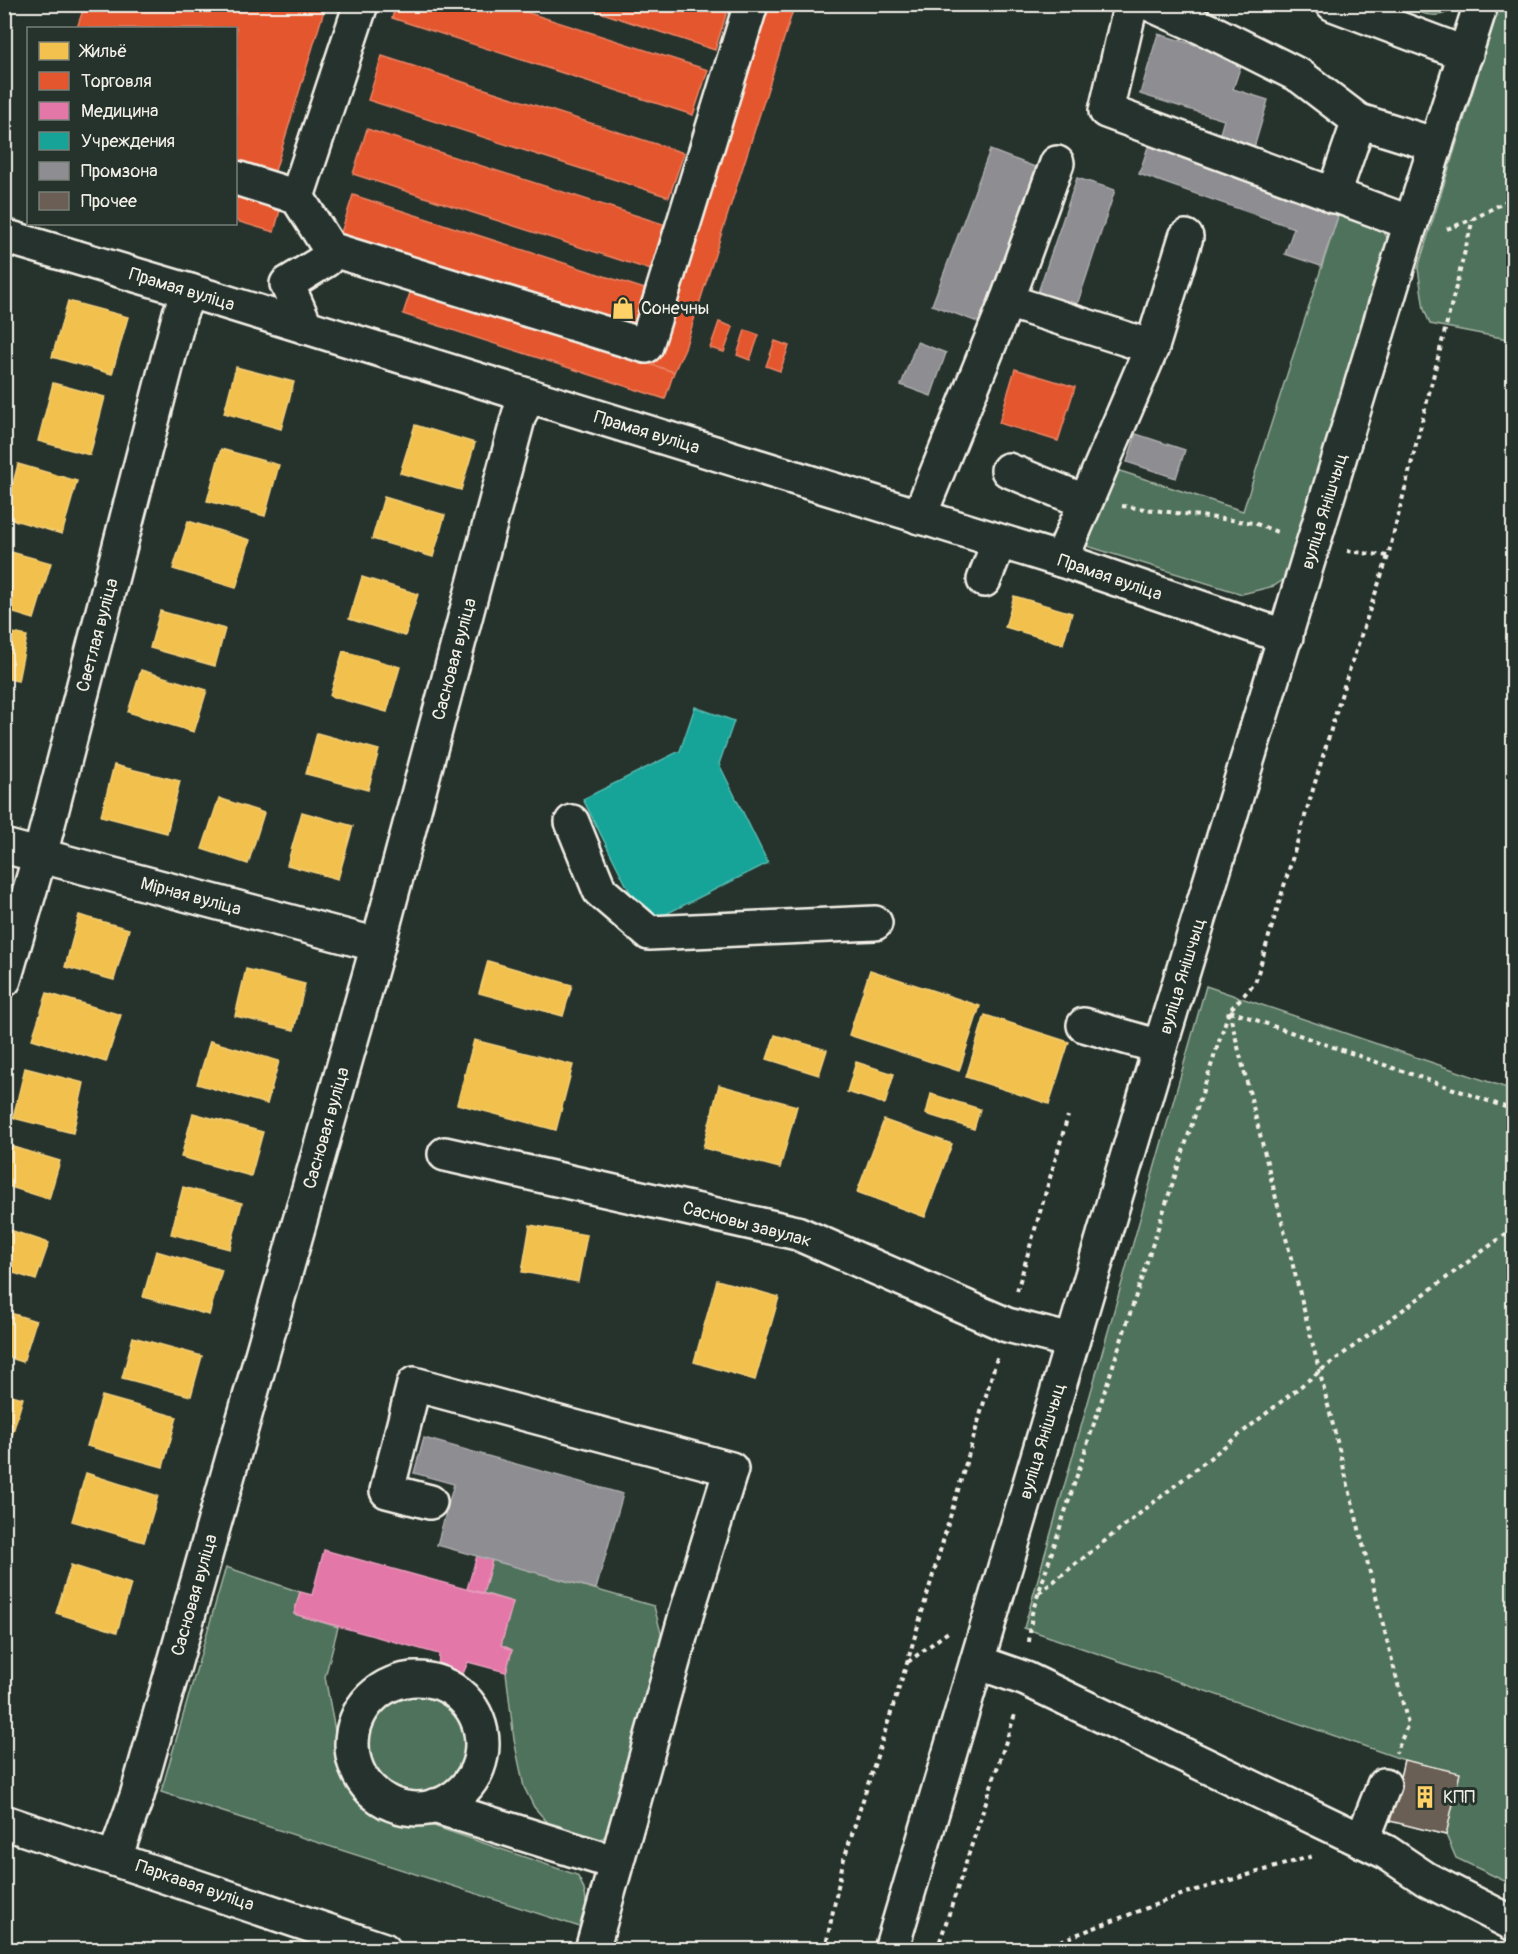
<svg xmlns="http://www.w3.org/2000/svg" width="1518" height="1954" viewBox="0 0 1518 1954" font-family="Pangolin,sans-serif">
  <rect width="100%" height="100%" fill="#26332d"/>
  <filter id="ink" filterUnits="userSpaceOnUse"><feTurbulence type="fractalNoise" baseFrequency=".0167" numOctaves="2"/><feDisplacementMap in="SourceGraphic" scale="12" xChannelSelector="R" yChannelSelector="G"/><feConvolveMatrix kernelMatrix="1 2 1 2 8 2 1 2 1" color-interpolation-filters="sRGB"/></filter>
  <g filter="url(#ink)">
    <g fill="#50725c" stroke="#a2b2a2" stroke-width="1.5">
      <path d="M 1500,4 L 1514,5 L 1513,340 L 1430,324 L 1424,309 L 1418,268 Z"/>
      <path d="M 1408,5 L 1457,5 C 1445,20 1421,17 1408,5 Z"/>
      <path d="M 1341,207 C 1374,218 1382,219 1393,253 L 1292,574 L 1274,586 L 1242,594 L 1087,546 L 1117,470 L 1243,511 Z"/>
      <path d="M 1206,986 L 1513,1090 L 1513,1885 L 1456,1858 L 1446,1835 L 1390,1821 L 1404,1760 L 1024,1628 Z"/>
      <path d="M 492,1560 L 654,1606 L 661,1633 L 657,1658 L 612,1831 L 598,1841 L 557,1833 L 534,1807 L 524,1787 L 514,1740 L 506,1672 L 512,1650 L 501,1645 L 513,1602 L 483,1593 Z"/>
      <path d="M 226,1567 L 300,1592 L 294,1614 L 338,1627 L 325,1677 L 339,1752 L 353,1792 L 375,1806 L 577,1875 C 589,1894 587,1907 583,1928 L 161,1792 Z"/>
      <circle cx="417" cy="1743" r="48"/>
    </g>
    <g fill="#f2c14e" stroke="#f3cf7c" stroke-width="1.5">
      <path d="M 68,301 L 128,317 L 112,374 L 52,357 Z"/>
      <path d="M 236,367 L 294,382 L 281,429 L 224,413 Z"/>
      <path d="M 53,383 L 105,397 L 90,455 L 38,441 Z"/>
      <path d="M 415,425 L 475,443 L 461,490 L 400,473 Z"/>
      <path d="M 221,449 L 279,465 L 265,516 L 207,501 Z"/>
      <path d="M 18,464 L 77,481 L 62,534 L 4,517 Z"/>
      <path d="M 384,497 L 445,515 L 433,557 L 372,539 Z"/>
      <path d="M 188,521 L 250,540 L 236,588 L 173,569 Z"/>
      <path d="M 4,550 L 51,563 L 34,619 L 4,610 Z"/>
      <path d="M 362,577 L 418,594 L 405,636 L 349,619 Z"/>
      <path d="M 1014,596 L 1072,613 L 1063,644 L 1005,627 Z"/>
      <path d="M 160,611 L 225,629 L 215,666 L 150,648 Z"/>
      <path d="M 4,631 L 27,636 L 18,681 L 4,678 Z"/>
      <path d="M 343,651 L 400,667 L 387,712 L 330,696 Z"/>
      <path d="M 141,670 L 207,690 L 194,732 L 128,712 Z"/>
      <path d="M 317,733 L 379,750 L 368,790 L 306,774 Z"/>
      <path d="M 114,765 L 180,781 L 167,833 L 101,816 Z"/>
      <path d="M 219,798 L 264,813 L 248,864 L 202,849 Z"/>
      <path d="M 302,812 L 353,826 L 338,879 L 287,865 Z"/>
      <path d="M 79,915 L 129,929 L 114,980 L 65,967 Z"/>
      <path d="M 488,961 L 572,985 L 563,1016 L 479,993 Z"/>
      <path d="M 246,969 L 305,984 L 294,1030 L 235,1016 Z"/>
      <path d="M 870,970 L 980,1006 L 959,1071 L 849,1035 Z"/>
      <path d="M 47,993 L 121,1015 L 106,1062 L 32,1039 Z"/>
      <path d="M 985,1015 L 1069,1042 L 1049,1104 L 966,1077 Z"/>
      <path d="M 775,1035 L 827,1050 L 819,1075 L 767,1059 Z"/>
      <path d="M 474,1040 L 573,1065 L 556,1130 L 457,1104 Z"/>
      <path d="M 210,1041 L 279,1061 L 267,1104 L 197,1084 Z"/>
      <path d="M 856,1062 L 894,1074 L 885,1104 L 847,1092 Z"/>
      <path d="M 25,1068 L 84,1083 L 73,1133 L 13,1118 Z"/>
      <path d="M 719,1085 L 797,1106 L 780,1168 L 703,1148 Z"/>
      <path d="M 931,1094 L 980,1109 L 974,1129 L 926,1114 Z"/>
      <path d="M 193,1113 L 263,1132 L 251,1176 L 181,1157 Z"/>
      <path d="M 884,1120 L 952,1144 L 925,1217 L 857,1192 Z"/>
      <path d="M 4,1144 L 60,1161 L 49,1199 L 4,1185 Z"/>
      <path d="M 183,1187 L 242,1203 L 230,1249 L 171,1234 Z"/>
      <path d="M 530,1225 L 587,1235 L 578,1282 L 522,1272 Z"/>
      <path d="M 4,1228 L 49,1243 L 36,1280 L 4,1270 Z"/>
      <path d="M 156,1251 L 222,1270 L 209,1315 L 143,1297 Z"/>
      <path d="M 717,1280 L 779,1297 L 755,1380 L 694,1362 Z"/>
      <path d="M 4,1311 L 36,1321 L 23,1362 L 4,1356 Z"/>
      <path d="M 133,1337 L 202,1356 L 191,1396 L 122,1378 Z"/>
      <path d="M 4,1393 L 23,1398 L 10,1442 L 4,1440 Z"/>
      <path d="M 102,1396 L 177,1417 L 163,1467 L 87,1446 Z"/>
      <path d="M 86,1473 L 158,1496 L 144,1542 L 72,1521 Z"/>
      <path d="M 71,1565 L 131,1584 L 117,1632 L 56,1613 Z"/>
    </g>
    <g fill="#e4572e" stroke="#e98566" stroke-width="1.5">
      <path d="M 85,4 L 326,4 L 274,174 L 236,162 L 236,28 L 77,28 Z"/>
      <path d="M 396,4 L 501,4 L 708,70 L 693,115 L 392,18 Z"/>
      <path d="M 575,4 L 728,4 L 729,5 L 715,50 Z"/>
      <path d="M 770,4 L 795,4 L 685,348 L 674,372 L 646,363 Z"/>
      <path d="M 382,56 L 684,153 L 669,197 L 368,100 Z"/>
      <path d="M 367,129 L 669,226 L 654,271 L 353,174 Z"/>
      <path d="M 236,190 L 282,203 L 274,232 L 236,221 Z"/>
      <path d="M 353,195 L 654,292 L 640,336 L 339,239 Z"/>
      <path d="M 412,287 L 674,372 L 665,399 L 403,314 Z"/>
      <path d="M 719,322 L 733,327 L 724,352 L 710,348 Z"/>
      <path d="M 745,330 L 759,335 L 750,360 L 737,355 Z"/>
      <path d="M 775,341 L 789,346 L 780,371 L 766,366 Z"/>
      <path d="M 1015,369 L 1075,387 L 1058,441 L 999,423 Z"/>
    </g>
    <g fill="#e377a8" stroke="#e89cbb" stroke-width="1.5">
      <path d="M 324,1550 L 513,1602 L 501,1645 L 512,1650 L 506,1672 L 468,1662 L 462,1676 L 448,1679 L 441,1676 L 438,1669 L 439,1654 L 294,1614 L 300,1592 L 312,1595 Z"/>
      <path d="M 477,1556 L 492,1560 L 483,1593 L 467,1589 Z"/>
    </g>
    <path fill="#17a398" stroke="#59bab0" stroke-width="1.5" d="M 695,707 L 734,721 L 719,764 L 768,863 L 646,924 L 583,799 L 680,751 Z"/>
    <g fill="#8d8d92" stroke="#acabac" stroke-width="1.5">
      <path d="M 1158,34 L 1243,59 L 1233,89 L 1268,100 L 1253,151 L 1218,140 L 1224,120 L 1140,94 Z"/>
      <path d="M 1150,141 L 1341,207 L 1321,266 L 1285,254 L 1294,228 L 1139,174 Z"/>
      <path d="M 990,150 L 1043,170 L 986,325 L 932,305 Z"/>
      <path d="M 1077,178 L 1115,190 L 1073,317 L 1034,304 Z"/>
      <path d="M 917,342 L 946,353 L 931,396 L 901,385 Z"/>
      <path d="M 1136,434 L 1185,450 L 1176,478 L 1127,462 Z"/>
      <path d="M 424,1438 L 623,1494 L 596,1589 L 437,1545 L 454,1484 L 414,1473 Z"/>
    </g>
    <path fill="#6a5e55" stroke="#f4f1e8" stroke-width="1.5" d="M 1404,1760 L 1460,1773 L 1446,1835 L 1390,1821 Z"/>
    <g fill="none" stroke-linecap="round" stroke-linejoin="round">
      <g stroke="#f4f1e8" stroke-width="38">
        <g id="minor">
          <path d="M 1131,4 L 1106,111 L 1411,223"/>
          <path d="M 1150,4 L 1210,31 L 1300,76 L 1359,121 L 1436,145"/>
          <path d="M 1333,4 L 1466,54"/>
          <path d="M 236,178 L 297,197 L 361,4"/>
          <path d="M 1333,196 L 1359,121"/>
          <path d="M 297,197 L 330,249 L 646,346 L 751,4"/>
          <path d="M 4,236 L 190,291 L 1061,560 L 1286,637"/>
          <path d="M 1007,301 L 1152,347"/>
          <path d="M 306,327 L 287,284 L 326,260 L 330,249"/>
          <path d="M 1008,470 L 1084,501"/>
          <path d="M 919,517 L 1007,301 L 1057,163"/>
          <path d="M 1061,560 L 1152,347 L 1186,237"/>
          <path d="M 984,580 L 999,542"/>
          <path d="M 572,822 L 600,891 L 649,933 L 875,923"/>
          <path d="M 4,846 L 378,945"/>
          <path d="M 4,980 L 40,855 L 180,313 L 190,291"/>
          <path d="M 1084,1025 L 1160,1047"/>
          <path d="M 445,1154 L 797,1233 L 1007,1325 L 1072,1341"/>
          <path d="M 430,1502 L 387,1491 L 414,1384 L 731,1469 L 686,1615 L 592,1950"/>
          <path d="M 977,1662 L 1026,1679 L 1386,1852 L 1426,1879 L 1514,1924"/>
          <circle cx="417" cy="1744" r="65"/>
          <path d="M 434,1806 L 616,1863"/>
          <path d="M 4,1822 L 384,1950"/>
          <path d="M 1362,1841 L 1384,1785"/>
          <path d="M 115,1857 L 137,1796 L 378,945 L 519,415 L 529,396"/>
          <path d="M 891,1950 L 1160,1047 L 1404,245 L 1481,4"/>
        </g>
      </g>
      <g stroke="#f4f1e8" stroke-width="4" stroke-dasharray="4.5 4.5" stroke-linecap="butt">
        <path d="M 1447,229 L 1473,219 L 1514,197"/>
        <path d="M 1122,506 L 1254,523 L 1280,533"/>
        <path d="M 1347,551 L 1388,556"/>
        <path d="M 1229,1011 L 1408,1724 L 1396,1753"/>
        <path d="M 1230,1011 L 1514,1110"/>
        <path d="M 1017,1291 L 1068,1116"/>
        <path d="M 1039,1593 L 1320,1371 L 1514,1228"/>
        <path d="M 1029,1642 L 1032,1613 L 1229,1011 L 1255,983 L 1344,686 L 1388,556 L 1473,219"/>
        <path d="M 908,1662 L 948,1632"/>
        <path d="M 825,1950 L 843,1862 L 907,1663 L 997,1358"/>
        <path d="M 937,1950 L 1016,1711"/>
        <path d="M 1045,1950 L 1052,1944 L 1186,1893 L 1313,1856"/>
      </g>
      <use href="#minor" stroke="#26332d" stroke-width="33"/>
    </g>
  </g>
  <defs>
    <g id="shop-bare" transform="scale(1.8)"><path d="M-5-2.5h2.3a2.7 3.5 0 0 1 5.4 0H5L5.5 6h-11ZM-1.5-2.5h3a1.5 2.3 0 0 0-3 0Z" fill="#ffd166" stroke="#26332d" stroke-width="2.5" paint-order="stroke"/></g>
    <g id="building-bare" transform="scale(1.8)"><path d="M-4-6H4V6H1V3H-1V6H-4ZM-2.5-4.3h1.7v1.8h-1.7ZM.8-4.3h1.7v1.8H.8ZM-2.5-1h1.7V.8h-1.7ZM.8-1h1.7V.8H.8Z" fill="#ffd166" stroke="#26332d" stroke-width="2.5" paint-order="stroke"/></g>
  </defs>
  <g fill-rule="evenodd">
    <use href="#shop-bare" x="623" y="308"/>
    <use href="#building-bare" x="1425" y="1797"/>
  </g>
  <g text-anchor="middle" stroke-width="6" stroke-linejoin="round" paint-order="stroke">
    <g font-size="18" fill="#f4f1e8" stroke="#26332d">
      <text transform="translate(182 289) rotate(17)" y="6">Прамая вуліца</text>
      <text transform="translate(647 432) rotate(17)" y="6">Прамая вуліца</text>
      <text transform="translate(1324 511) rotate(-73)" y="6">вуліца Янішчыц</text>
      <text transform="translate(1110 577) rotate(19)" y="6">Прамая вуліца</text>
      <text transform="translate(97 635) rotate(-75)" y="6">Светлая вуліца</text>
      <text transform="translate(454 659) rotate(-75)" y="6">Сасновая вуліца</text>
      <text transform="translate(191 896) rotate(15)" y="6">Мірная вуліца</text>
      <text transform="translate(1182 976) rotate(-73)" y="6">вуліца Янішчыц</text>
      <text transform="translate(326 1128) rotate(-74)" y="6">Сасновая вуліца</text>
      <text transform="translate(747 1224) rotate(15)" y="6">Сасновы завулак</text>
      <text transform="translate(1042 1441) rotate(-73)" y="6">вуліца Янішчыц</text>
      <text transform="translate(194 1595) rotate(-74)" y="6">Сасновая вуліца</text>
      <text transform="translate(195 1885) rotate(19)" y="6">Паркавая вуліца</text>
    </g>
    <g font-size="18" fill="#f4f1e8" stroke="#26332d" text-anchor="start">
      <text x="641" y="314">Сонечны</text>
      <text x="1443" y="1803">КПП</text>
    </g>
  </g>
  <rect width="1518" height="1954" fill="none" stroke="#26332d" stroke-width="24"/>
  <rect x="12" y="12" width="1494" height="1930" fill="none" stroke="#f4f1e8" stroke-width="2" filter="url(#ink)"/>
  <rect x="27" y="27" width="210" height="198" fill="#26332d" stroke="#787f78" stroke-width="1.5"/>
  <rect x="39" y="42" width="30" height="18" fill="#f2c14e" stroke="#787f78" stroke-width="1.5"/>
  <text x="81" y="57" font-size="18" fill="#f4f1e8">Жильё</text>
  <rect x="39" y="72" width="30" height="18" fill="#e4572e" stroke="#787f78" stroke-width="1.5"/>
  <text x="81" y="87" font-size="18" fill="#f4f1e8">Торговля</text>
  <rect x="39" y="102" width="30" height="18" fill="#e377a8" stroke="#787f78" stroke-width="1.5"/>
  <text x="81" y="117" font-size="18" fill="#f4f1e8">Медицина</text>
  <rect x="39" y="132" width="30" height="18" fill="#17a398" stroke="#787f78" stroke-width="1.5"/>
  <text x="81" y="147" font-size="18" fill="#f4f1e8">Учреждения</text>
  <rect x="39" y="162" width="30" height="18" fill="#8d8d92" stroke="#787f78" stroke-width="1.5"/>
  <text x="81" y="177" font-size="18" fill="#f4f1e8">Промзона</text>
  <rect x="39" y="192" width="30" height="18" fill="#6a5e55" stroke="#787f78" stroke-width="1.5"/>
  <text x="81" y="207" font-size="18" fill="#f4f1e8">Прочее</text>
</svg>
